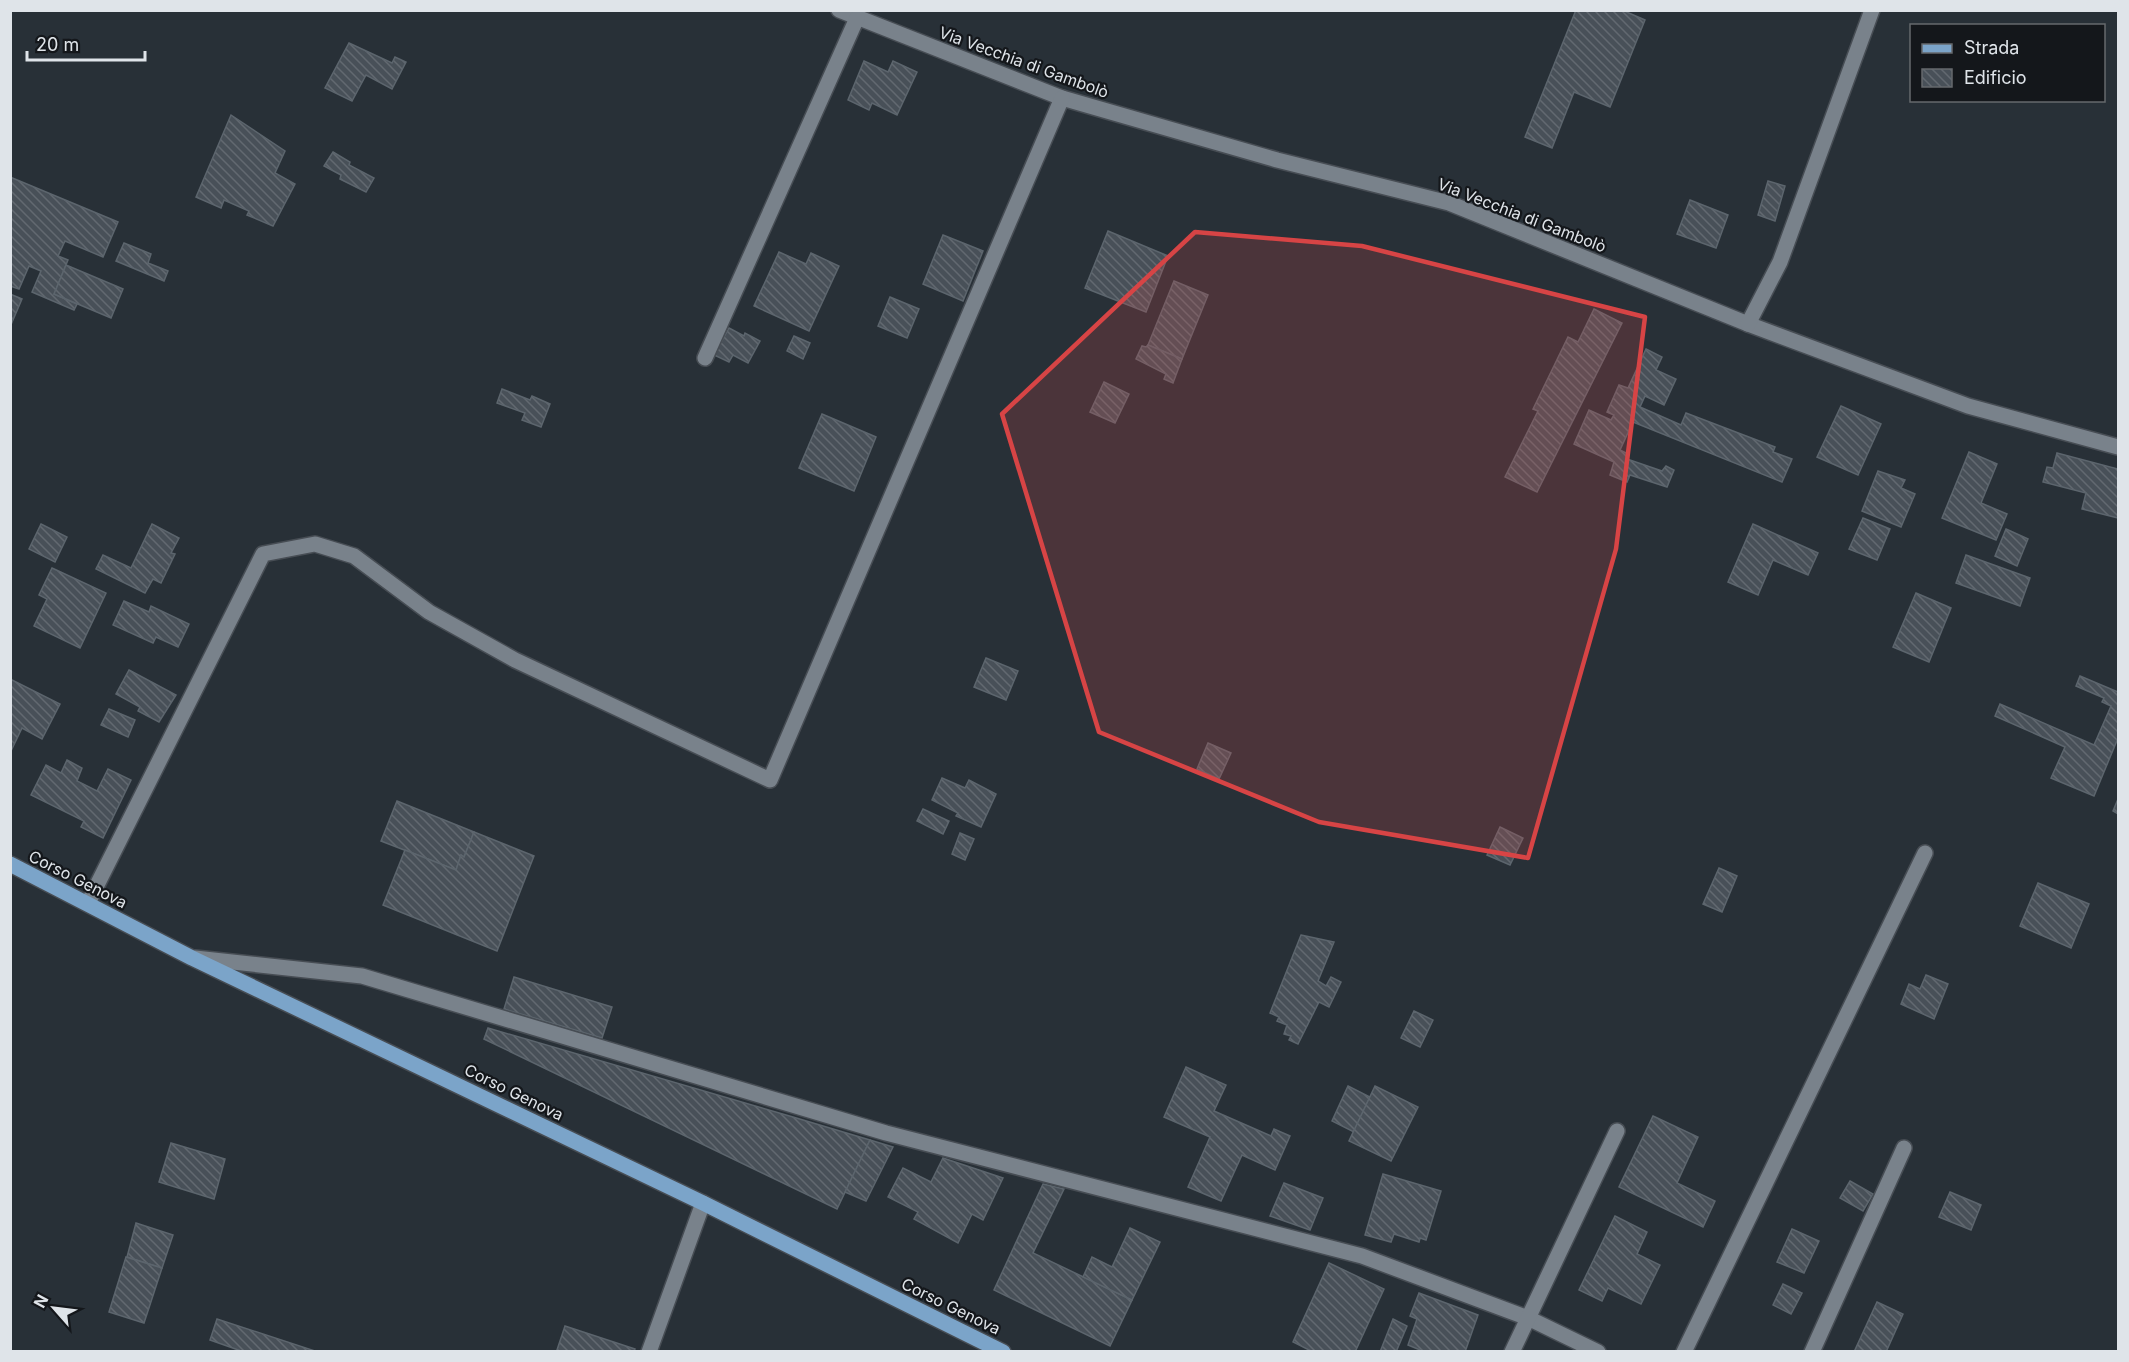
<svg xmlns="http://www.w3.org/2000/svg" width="2129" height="1362" viewBox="0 0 2129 1362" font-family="Inter,sans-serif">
  <defs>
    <pattern id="building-back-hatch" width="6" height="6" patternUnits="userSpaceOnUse" patternTransform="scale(1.5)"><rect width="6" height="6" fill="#485058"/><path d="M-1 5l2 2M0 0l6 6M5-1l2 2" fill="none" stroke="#626970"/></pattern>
  </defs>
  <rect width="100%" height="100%" fill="#283037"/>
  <g fill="url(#building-back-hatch)" stroke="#5c656d" stroke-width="1.5">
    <path d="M 1576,10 L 1622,10 L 1645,20 L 1610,107 L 1574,92 L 1552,148 L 1525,137 Z"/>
    <path d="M 349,43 L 392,63 L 395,57 L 406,62 L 392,89 L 366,75 L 352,101 L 325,88 Z"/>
    <path d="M 864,61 L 888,72 L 893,61 L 917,72 L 897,115 L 872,103 L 869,110 L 848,100 Z"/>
    <path d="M 231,115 L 285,151 L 275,173 L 295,184 L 273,226 L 247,215 L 249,211 L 224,200 L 221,208 L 196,197 Z"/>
    <path d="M 333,152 L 350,162 L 349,165 L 374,178 L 366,192 L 340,179 L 341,175 L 324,166 Z"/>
    <path d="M 10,177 L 118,222 L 103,257 L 65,241 L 58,256 L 68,260 L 54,294 L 77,304 L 74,310 L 32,292 L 41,271 L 29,266 L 19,289 L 10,286 Z"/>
    <path d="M 1768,181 L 1785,186 L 1775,221 L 1758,215 Z"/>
    <path d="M 1690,200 L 1728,215 L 1716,248 L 1677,234 Z"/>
    <path d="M 1108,231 L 1168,256 L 1146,312 L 1085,288 Z"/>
    <path d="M 943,235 L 983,251 L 963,301 L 923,284 Z"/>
    <path d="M 124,243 L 151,254 L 148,263 L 168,271 L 164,281 L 116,261 Z"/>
    <path d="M 779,252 L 806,264 L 811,253 L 839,266 L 809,331 L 754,306 Z"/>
    <path d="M 66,265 L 123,289 L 111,318 L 54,294 Z"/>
    <path d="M 1174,281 L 1208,295 L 1182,359 L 1148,345 Z"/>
    <path d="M 10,294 L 22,299 L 10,327 Z"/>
    <path d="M 890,297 L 919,309 L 907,338 L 878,326 Z"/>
    <path d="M 1594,309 L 1622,323 L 1537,492 L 1505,477 L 1538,411 L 1533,409 L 1568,337 L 1578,342 Z"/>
    <path d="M 729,328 L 744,336 L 745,333 L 760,341 L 748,363 L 733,355 L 729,362 L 714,355 Z"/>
    <path d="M 794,336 L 810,343 L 803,359 L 787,351 Z"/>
    <path d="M 1148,345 L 1182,359 L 1173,383 L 1164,379 L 1166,374 L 1136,359 L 1142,346 L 1146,347 Z"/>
    <path d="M 1646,349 L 1662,357 L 1656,370 L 1676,379 L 1664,405 L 1645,396 L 1640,407 L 1681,425 L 1686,413 L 1775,447 L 1773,452 L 1792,459 L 1782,482 L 1633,422 L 1620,450 L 1628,454 L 1627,459 L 1662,471 L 1666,466 L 1674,470 L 1667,487 L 1630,475 L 1627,482 L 1610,475 L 1614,462 L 1574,444 L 1589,410 L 1611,420 L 1614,415 L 1607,412 L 1619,385 L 1628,388 Z"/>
    <path d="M 1104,382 L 1129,394 L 1115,423 L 1090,412 Z"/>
    <path d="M 502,389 L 530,400 L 532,396 L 550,404 L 541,427 L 522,420 L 525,413 L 497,403 Z"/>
    <path d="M 1841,406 L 1881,424 L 1858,475 L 1817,457 Z"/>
    <path d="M 822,414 L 876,437 L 854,491 L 799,468 Z"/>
    <path d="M 1969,452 L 1997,464 L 1981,503 L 2007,514 L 1996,540 L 1942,518 Z"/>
    <path d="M 2057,453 L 2118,469 L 2118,518 L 2082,509 L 2086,493 L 2043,482 L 2047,467 L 2053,468 Z"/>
    <path d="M 1878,471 L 1905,480 L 1901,488 L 1915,494 L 1901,527 L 1862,511 Z"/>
    <path d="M 1863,518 L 1890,529 L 1877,560 L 1849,549 Z"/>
    <path d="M 41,524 L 67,537 L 55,562 L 29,549 Z"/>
    <path d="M 152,524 L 179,538 L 171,553 L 175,554 L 161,583 L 153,579 L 145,593 L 96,569 L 103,555 L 131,568 Z"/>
    <path d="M 1753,524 L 1818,553 L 1808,575 L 1773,560 L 1758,595 L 1728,582 Z"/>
    <path d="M 2006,529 L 2028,539 L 2017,566 L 1995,556 Z"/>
    <path d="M 1966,555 L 2030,578 L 2020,606 L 1956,583 Z"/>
    <path d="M 52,568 L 106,593 L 80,648 L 34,626 L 47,599 L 39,595 Z"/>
    <path d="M 1916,593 L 1951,608 L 1929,662 L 1893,647 Z"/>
    <path d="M 124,601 L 149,612 L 151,606 L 189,624 L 178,647 L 156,637 L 153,643 L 113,625 Z"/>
    <path d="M 986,658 L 1018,671 L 1006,700 L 974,687 Z"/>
    <path d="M 129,670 L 176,695 L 159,722 L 138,711 L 140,707 L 116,694 Z"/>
    <path d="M 2080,676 L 2118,692 L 2118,738 L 2094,796 L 2051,778 L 2065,747 L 1995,716 L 2000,704 L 2094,745 L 2111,706 L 2102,702 L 2104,698 L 2076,686 Z"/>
    <path d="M 10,679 L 60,704 L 42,739 L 22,728 L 11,751 Z"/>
    <path d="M 109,709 L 135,720 L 128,737 L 101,725 Z"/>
    <path d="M 1208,743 L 1231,753 L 1219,779 L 1197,769 Z"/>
    <path d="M 67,760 L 82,768 L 77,781 L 97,791 L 108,769 L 131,780 L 103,838 L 81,827 L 84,821 L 31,795 L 46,765 L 61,773 Z"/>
    <path d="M 942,778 L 965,788 L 969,780 L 996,794 L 981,827 L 956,816 L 958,813 L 932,800 Z"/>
    <path d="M 2118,799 L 2118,814 L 2113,811 Z"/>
    <path d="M 397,801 L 474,832 L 464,857 L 461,855 L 456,870 L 381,841 Z"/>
    <path d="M 923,809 L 949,821 L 943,834 L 917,821 Z"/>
    <path d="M 1500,827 L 1523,838 L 1510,865 L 1487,855 Z"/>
    <path d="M 474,832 L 534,856 L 497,951 L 383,905 L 405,850 L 456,870 L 461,855 L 464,857 Z"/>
    <path d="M 960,833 L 974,839 L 965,860 L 952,854 Z"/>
    <path d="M 1719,868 L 1737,876 L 1722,912 L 1703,904 Z"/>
    <path d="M 2038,883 L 2089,904 L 2071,948 L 2020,926 Z"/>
    <path d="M 1301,935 L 1334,942 L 1318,981 L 1326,986 L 1331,977 L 1341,982 L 1329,1007 L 1319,1002 L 1298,1044 L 1289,1040 L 1291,1036 L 1284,1034 L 1287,1025 L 1277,1021 L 1279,1017 L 1270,1013 Z"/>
    <path d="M 1926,975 L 1948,984 L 1934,1019 L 1901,1004 L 1909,984 L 1920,989 Z"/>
    <path d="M 514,977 L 612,1007 L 602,1038 L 504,1009 Z"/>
    <path d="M 1414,1011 L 1433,1020 L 1420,1047 L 1401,1038 Z"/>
    <path d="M 488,1028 L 793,1117 L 870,1140 L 837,1209 L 484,1039 Z"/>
    <path d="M 1186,1067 L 1226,1085 L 1214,1111 L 1271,1136 L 1274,1129 L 1290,1136 L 1275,1170 L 1242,1155 L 1221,1201 L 1188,1187 L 1210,1137 L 1164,1117 Z"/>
    <path d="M 1348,1086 L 1370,1097 L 1354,1132 L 1332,1121 Z"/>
    <path d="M 1375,1086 L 1418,1107 L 1391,1161 L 1349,1141 Z"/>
    <path d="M 1653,1116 L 1698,1137 L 1677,1183 L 1715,1201 L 1703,1227 L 1619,1187 Z"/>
    <path d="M 870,1140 L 893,1147 L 866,1201 L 845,1192 Z"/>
    <path d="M 171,1143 L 225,1159 L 214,1199 L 159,1182 Z"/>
    <path d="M 943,1158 L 1003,1178 L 983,1220 L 972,1214 L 958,1243 L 914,1219 L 918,1212 L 888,1197 L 903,1168 L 931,1182 Z"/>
    <path d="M 1383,1174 L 1441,1191 L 1426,1240 L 1420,1238 L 1419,1242 L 1394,1234 L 1391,1242 L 1365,1235 Z"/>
    <path d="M 1850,1181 L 1873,1194 L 1863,1211 L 1840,1198 Z"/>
    <path d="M 1284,1183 L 1323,1198 L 1310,1230 L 1270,1216 Z"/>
    <path d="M 1043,1184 L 1064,1189 L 1033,1253 L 1132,1300 L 1110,1346 L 994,1290 Z"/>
    <path d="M 1950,1192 L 1981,1205 L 1971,1230 L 1939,1217 Z"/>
    <path d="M 1615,1216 L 1647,1232 L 1637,1254 L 1660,1265 L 1641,1304 L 1608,1288 L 1602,1301 L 1579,1290 Z"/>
    <path d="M 136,1223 L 173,1235 L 162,1268 L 127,1257 Z"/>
    <path d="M 1130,1228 L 1160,1242 L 1132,1300 L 1083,1277 L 1092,1257 L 1112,1267 Z"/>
    <path d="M 1792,1229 L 1819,1241 L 1804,1273 L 1777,1262 Z"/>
    <path d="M 126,1257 L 162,1268 L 144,1323 L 109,1312 Z"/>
    <path d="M 1329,1263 L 1384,1289 L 1355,1352 L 1313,1352 L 1293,1342 Z"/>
    <path d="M 1783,1284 L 1802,1293 L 1791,1314 L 1773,1305 Z"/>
    <path d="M 1419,1293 L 1478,1315 L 1465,1352 L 1425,1352 L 1408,1345 L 1417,1319 L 1410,1316 Z"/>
    <path d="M 1877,1302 L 1903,1314 L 1886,1352 L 1854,1352 Z"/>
    <path d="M 217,1319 L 315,1351 L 315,1352 L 244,1352 L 210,1340 Z"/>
    <path d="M 1393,1319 L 1407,1326 L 1396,1352 L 1380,1352 Z"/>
    <path d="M 565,1326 L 635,1349 L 634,1352 L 560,1352 L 557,1350 Z"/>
  </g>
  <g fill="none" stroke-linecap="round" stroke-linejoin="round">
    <g stroke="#474d54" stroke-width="18">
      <g id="minor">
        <path d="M 839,10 L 1062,98 L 1277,160 L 1449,203 L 1748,324 L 1968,406 L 2118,447"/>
        <path d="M 1748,324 L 1780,262 L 1872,10"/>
        <path d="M 705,358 L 857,18"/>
        <path d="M 88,903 L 263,554 L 315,544 L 354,556 L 429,612 L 515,660 L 770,780 L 1062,98"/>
        <path d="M 195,958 L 362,976 L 886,1133 L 1362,1256 L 1528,1318 L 1598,1352"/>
        <path d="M 649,1352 L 703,1203"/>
        <path d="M 1512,1352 L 1617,1131"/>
        <path d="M 1684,1352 L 1925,853"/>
        <path d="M 1812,1352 L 1904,1148"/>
      </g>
    </g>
    <g stroke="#474d54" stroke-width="18">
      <path id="major" d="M 10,864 L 192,958 L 703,1203 L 1003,1352"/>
    </g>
    <use href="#minor" stroke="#79828b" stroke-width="15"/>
    <use href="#major" stroke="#7ba4c9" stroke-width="15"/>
  </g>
  <path fill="#d74445" fill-opacity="0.2" stroke="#d74445" stroke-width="4.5" stroke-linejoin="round" d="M 1195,232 L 1362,246 L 1645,317 L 1616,549 L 1528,858 L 1319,822 L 1099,732 L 1002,414 Z"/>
  <g text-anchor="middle" stroke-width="4.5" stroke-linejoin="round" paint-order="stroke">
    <g font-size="16" fill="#dfe4e9" stroke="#14171b">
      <text transform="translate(1024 62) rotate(20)" y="6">Via Vecchia di Gambolò</text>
      <text transform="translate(1522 215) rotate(21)" y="6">Via Vecchia di Gambolò</text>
      <text transform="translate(78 879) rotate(27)" y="6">Corso Genova</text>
      <text transform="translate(514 1092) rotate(26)" y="6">Corso Genova</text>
      <text transform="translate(951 1306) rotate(26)" y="6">Corso Genova</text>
    </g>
  </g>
  <rect width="2129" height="1362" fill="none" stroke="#dfe4e9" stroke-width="24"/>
  <rect x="1910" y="24" width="195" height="78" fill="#14171b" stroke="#65696d" stroke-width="1.5"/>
  <rect x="1922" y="44" width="30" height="9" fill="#7ba4c9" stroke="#65696d" stroke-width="1.5"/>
  <text x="1964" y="54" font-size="18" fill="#dfe4e9">Strada</text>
  <rect x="1922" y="69" width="30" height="18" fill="url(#building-back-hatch)" stroke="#65696d" stroke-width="1.5"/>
  <text x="1964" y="84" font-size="18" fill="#dfe4e9">Edificio</text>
  <g transform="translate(54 1308) rotate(298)" stroke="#14171b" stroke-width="4.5" paint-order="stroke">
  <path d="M0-4.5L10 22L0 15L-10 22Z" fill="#dfe4e9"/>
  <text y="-9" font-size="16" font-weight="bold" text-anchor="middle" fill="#dfe4e9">N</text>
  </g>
  <path d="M27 51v9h118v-9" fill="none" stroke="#dfe4e9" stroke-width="3"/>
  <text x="36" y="51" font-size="18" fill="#dfe4e9" stroke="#14171b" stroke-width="4.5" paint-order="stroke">20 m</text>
</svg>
